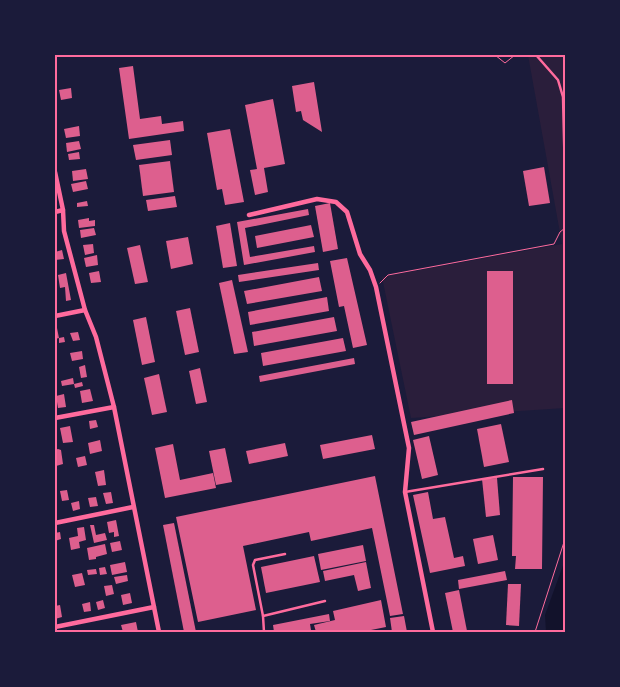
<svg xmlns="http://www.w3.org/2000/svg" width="620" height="687" viewBox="0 0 620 687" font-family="Manrope,sans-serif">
  <rect width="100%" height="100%" fill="#1b1b3a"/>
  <path fill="#2a1e3b" d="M 528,55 L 565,55 L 565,408 L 411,418 L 382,277 L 562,244 Z"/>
  <path fill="#12122b" d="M 565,560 L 565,632 L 546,632 L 545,615 Z"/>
  <g fill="#dd5f8e">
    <path d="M 133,66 L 140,119 L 161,116 L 162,124 L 183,121 L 184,131 L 129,139 L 119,68 Z"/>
    <path d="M 314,82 L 322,132 L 303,120 L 301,111 L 296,112 L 292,86 Z"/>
    <path d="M 71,88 L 72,98 L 61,100 L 59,90 Z"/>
    <path d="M 273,99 L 285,164 L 264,168 L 268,192 L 255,195 L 250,170 L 257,169 L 245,105 Z"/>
    <path d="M 79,126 L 80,136 L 66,138 L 64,129 Z"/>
    <path d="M 230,129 L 244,202 L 225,205 L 222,189 L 217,190 L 207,133 Z"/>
    <path d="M 170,140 L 172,155 L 136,160 L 133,145 Z"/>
    <path d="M 79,141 L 81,149 L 67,152 L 66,143 Z"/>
    <path d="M 79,152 L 80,159 L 69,160 L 68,154 Z"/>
    <path d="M 170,161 L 174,192 L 143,196 L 139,165 Z"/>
    <path d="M 544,167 L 550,203 L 529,206 L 523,171 Z"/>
    <path d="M 86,169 L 88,179 L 73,181 L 72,171 Z"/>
    <path d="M 86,181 L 88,189 L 73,192 L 71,184 Z"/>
    <path d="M 175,196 L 177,207 L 148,211 L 146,200 Z"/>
    <path d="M 87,201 L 88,206 L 77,207 L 77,203 Z"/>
    <path d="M 330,203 L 338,249 L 323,252 L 315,206 Z"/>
    <path d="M 308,209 L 309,215 L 245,228 L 250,257 L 314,246 L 315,252 L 244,265 L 237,222 Z"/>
    <path d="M 89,218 L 89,221 L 95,220 L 95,226 L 79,228 L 78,220 Z"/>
    <path d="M 230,223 L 237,266 L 223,268 L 216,226 Z"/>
    <path d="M 311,225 L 314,237 L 257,248 L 255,236 Z"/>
    <path d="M 94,228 L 96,235 L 81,238 L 80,230 Z"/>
    <path d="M 188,237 L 193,264 L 171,269 L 166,241 Z"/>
    <path d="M 93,244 L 94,253 L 85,255 L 83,245 Z"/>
    <path d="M 140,245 L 148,282 L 135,284 L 127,248 Z"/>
    <path d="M 62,250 L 64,259 L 55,260 L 55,252 Z"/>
    <path d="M 97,255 L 98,265 L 86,267 L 84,258 Z"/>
    <path d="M 347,258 L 367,345 L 353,348 L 344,306 L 339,307 L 330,261 Z"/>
    <path d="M 318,263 L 319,270 L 239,282 L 238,275 Z"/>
    <path d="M 99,271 L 101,282 L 91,283 L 89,273 Z"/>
    <rect x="487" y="271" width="26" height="113"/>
    <path d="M 66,273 L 71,300 L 66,301 L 65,287 L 60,288 L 58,275 Z"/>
    <path d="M 319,277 L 322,291 L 247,304 L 244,291 Z"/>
    <path d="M 232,280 L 248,352 L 234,354 L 219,283 Z"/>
    <path d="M 327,297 L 329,311 L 250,325 L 248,312 Z"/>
    <path d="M 190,308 L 199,352 L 185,355 L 176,311 Z"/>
    <path d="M 146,317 L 155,362 L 142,365 L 133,320 Z"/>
    <path d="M 334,317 L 337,331 L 254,346 L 252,332 Z"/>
    <path d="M 57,328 L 59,338 L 64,337 L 65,342 L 59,343 L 59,338 L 55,339 L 55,329 Z"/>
    <path d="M 78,332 L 80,340 L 73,341 L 70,333 Z"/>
    <path d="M 343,338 L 346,351 L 263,366 L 261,353 Z"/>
    <path d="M 82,351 L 83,359 L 72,361 L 70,353 Z"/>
    <path d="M 354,358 L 355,364 L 260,382 L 259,376 Z"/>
    <path d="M 85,365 L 87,377 L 81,378 L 79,367 Z"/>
    <path d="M 200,368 L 207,402 L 196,404 L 189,371 Z"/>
    <path d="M 159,374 L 167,412 L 152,415 L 144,378 Z"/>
    <path d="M 73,378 L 74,384 L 62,386 L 61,381 Z"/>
    <path d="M 82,382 L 83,386 L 75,388 L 74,384 Z"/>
    <path d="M 90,389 L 93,401 L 82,403 L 80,391 Z"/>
    <path d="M 64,394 L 66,407 L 58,408 L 56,396 Z"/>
    <path d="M 512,400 L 514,413 L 414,435 L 411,422 Z"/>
    <path d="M 96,420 L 98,427 L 90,429 L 89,421 Z"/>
    <path d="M 501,424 L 509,462 L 484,467 L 477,429 Z"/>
    <path d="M 70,426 L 73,442 L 63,443 L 60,428 Z"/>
    <path d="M 372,435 L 375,449 L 323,459 L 320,445 Z"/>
    <path d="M 429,436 L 438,475 L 422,479 L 413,440 Z"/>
    <path d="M 100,440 L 102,451 L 90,454 L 88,443 Z"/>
    <path d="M 285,443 L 288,456 L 249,464 L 246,451 Z"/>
    <path d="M 173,444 L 180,480 L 213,473 L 216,488 L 165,498 L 155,448 Z"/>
    <path d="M 225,448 L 232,482 L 216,485 L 209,451 Z"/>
    <path d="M 58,449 L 61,450 L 63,464 L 56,466 L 55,450 Z"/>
    <path d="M 85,456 L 87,465 L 78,467 L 76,458 Z"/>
    <path d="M 104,470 L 106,485 L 98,486 L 95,472 Z"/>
    <path d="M 375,476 L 403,614 L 390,616 L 372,528 L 311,541 L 309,532 L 243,546 L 256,610 L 198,622 L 176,517 Z"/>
    <path d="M 513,477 L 543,477 L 542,569 L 515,569 L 516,556 L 512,556 Z"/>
    <path d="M 497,478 L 500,515 L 486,517 L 482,479 Z"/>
    <path d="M 67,490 L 69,500 L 62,501 L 60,491 Z"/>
    <path d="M 111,492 L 113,503 L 106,504 L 103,493 Z"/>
    <path d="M 428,492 L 433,519 L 445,517 L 454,558 L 463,556 L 465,566 L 430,573 L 413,495 Z"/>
    <path d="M 96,497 L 98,506 L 90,507 L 88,498 Z"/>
    <path d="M 79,501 L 80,509 L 73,511 L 71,503 Z"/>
    <path d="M 116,520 L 119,536 L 114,537 L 114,532 L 109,533 L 107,522 Z"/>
    <path d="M 174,523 L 196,632 L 184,632 L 163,525 Z"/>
    <path d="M 90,525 L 94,525 L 96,535 L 105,533 L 107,540 L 94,543 Z"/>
    <path d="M 84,527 L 86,540 L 79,542 L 80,548 L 71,550 L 69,538 L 78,536 L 77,528 Z"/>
    <path d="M 60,532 L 61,539 L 55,541 L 55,533 Z"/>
    <path d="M 493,535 L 498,560 L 478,564 L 473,539 Z"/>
    <path d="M 120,541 L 122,550 L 112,552 L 110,543 Z"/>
    <path d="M 105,544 L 107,554 L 96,557 L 96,559 L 89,560 L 87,548 Z"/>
    <path d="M 363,545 L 366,561 L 321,570 L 318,554 Z"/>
    <path d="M 314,556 L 320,582 L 266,593 L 261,567 Z"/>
    <path d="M 125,562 L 127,572 L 112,575 L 110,565 Z"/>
    <path d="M 366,562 L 371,588 L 358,591 L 354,575 L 325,581 L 323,571 Z"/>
    <path d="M 105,567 L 107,574 L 100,575 L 99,568 Z"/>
    <path d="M 96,569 L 97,574 L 88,575 L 87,570 Z"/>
    <path d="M 505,571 L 507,580 L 459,589 L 458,580 Z"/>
    <path d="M 82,573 L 85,585 L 75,587 L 72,575 Z"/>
    <path d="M 127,575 L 128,581 L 116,584 L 114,577 Z"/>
    <path d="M 508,584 L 521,584 L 519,626 L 506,625 Z"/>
    <path d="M 112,585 L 114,594 L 106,596 L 104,586 Z"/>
    <path d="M 459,590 L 467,631 L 453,632 L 445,593 Z"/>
    <path d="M 130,593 L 132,603 L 123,605 L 121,595 Z"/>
    <path d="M 103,600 L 105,608 L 98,610 L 96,602 Z"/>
    <path d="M 381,600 L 386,627 L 361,632 L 316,632 L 314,625 L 335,620 L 333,611 Z"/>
    <path d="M 90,602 L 91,611 L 84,612 L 82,604 Z"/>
    <path d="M 60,605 L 62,617 L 55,619 L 55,606 Z"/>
    <path d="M 329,614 L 330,621 L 310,624 L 311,630 L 274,632 L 273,625 Z"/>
    <path d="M 404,616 L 407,632 L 392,632 L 390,618 Z"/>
    <path d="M 136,622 L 138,632 L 123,632 L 121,625 Z"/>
  </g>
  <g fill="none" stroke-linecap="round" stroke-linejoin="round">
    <g stroke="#ff6b9d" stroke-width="1">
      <path d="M 495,55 L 505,63 L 515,55"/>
      <path d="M 380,283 L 388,275 L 554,244 L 560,232 L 565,228"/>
      <path d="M 535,632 L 565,539"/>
    </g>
    <g stroke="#ff6b9d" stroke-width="2.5">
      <path d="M 536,55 L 558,80 L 563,97 L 565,178"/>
      <path d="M 405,492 L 543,469"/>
      <path d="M 263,616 L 325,601"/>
      <path d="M 264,632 L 263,616 L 253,565 L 255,560 L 285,554"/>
    </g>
    <g stroke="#ff6b9d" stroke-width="4.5">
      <path d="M 55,172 L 63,210 L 64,231 L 85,310 L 96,337 L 114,407 L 159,632"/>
      <path d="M 55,212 L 63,210"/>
      <path d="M 249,215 L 317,199 L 336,202 L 347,212 L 360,254 L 370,270 L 376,287 L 409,448 L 405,492 L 433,632"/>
      <path d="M 55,316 L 85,310"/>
      <path d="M 55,418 L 114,407"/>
      <path d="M 55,523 L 133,507"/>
      <path d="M 55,627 L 154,607"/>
    </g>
  </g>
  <rect width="620" height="687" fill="none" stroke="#1b1b3a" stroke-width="112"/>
  <rect x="56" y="56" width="508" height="575" fill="none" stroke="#ff6b9d" stroke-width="2"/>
</svg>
